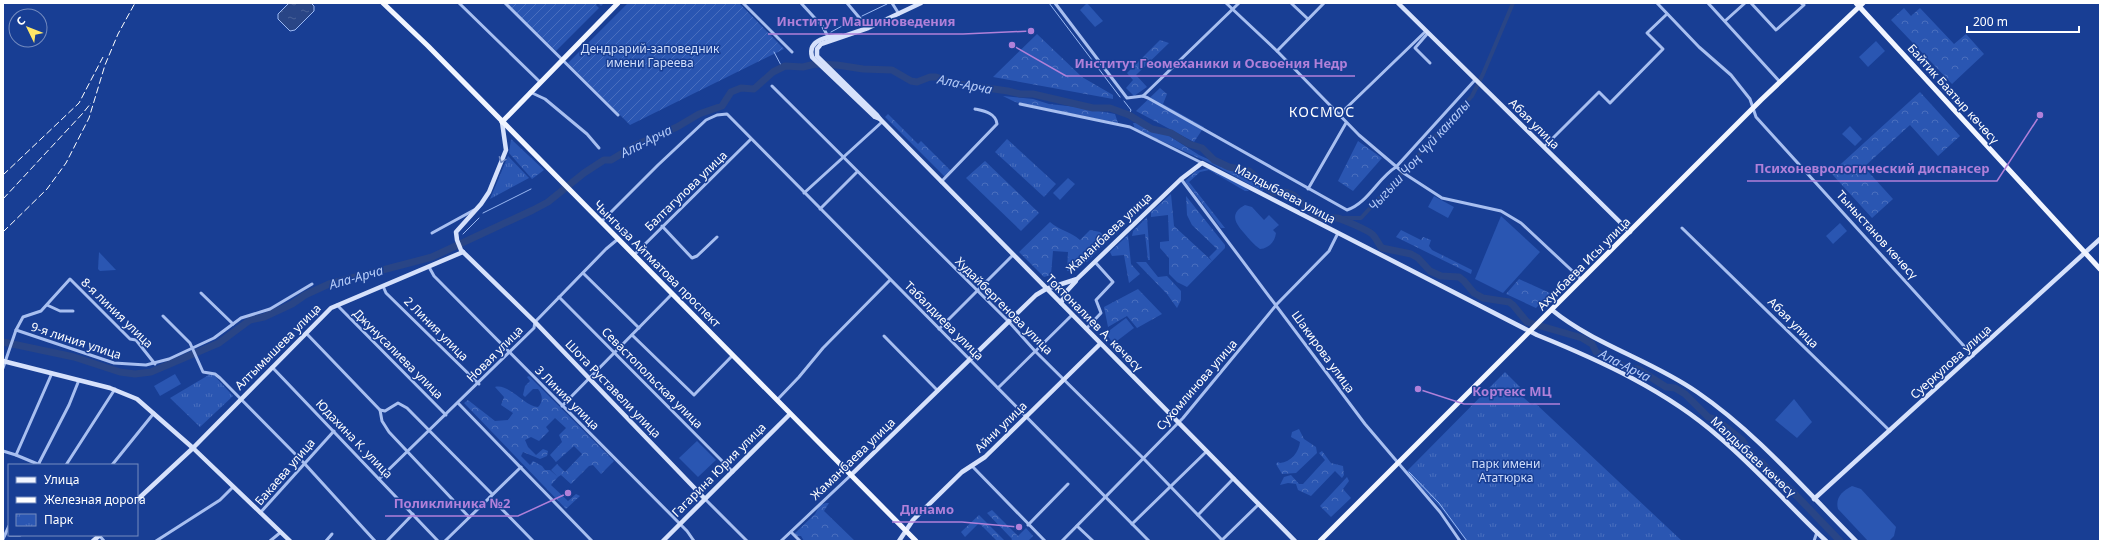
<svg xmlns="http://www.w3.org/2000/svg" width="2103" height="544" viewBox="0 0 2103 544" font-family="'Noto Sans',sans-serif">
  <defs>
    <pattern id="forest-crowns" width="20" height="18" patternUnits="userSpaceOnUse"><rect width="20" height="18" fill="#2a56b2"/><path d="M2 6a3 3 0 1 1 6 0M12 15a3 3 0 1 1 6 0" fill="none" stroke="#4a6fbe"/></pattern>
    <pattern id="park-tufts" width="24" height="20" patternUnits="userSpaceOnUse"><rect width="24" height="20" fill="#2a56b2"/><path d="M3 7l-1-3M5 7V3M7 7l1-3M15 17l-1-3M17 17v-4M19 17l1-3" fill="none" stroke="#4a6fbe"/></pattern>
    <pattern id="garden-furrows" width="10" height="10" patternUnits="userSpaceOnUse"><rect width="10" height="10" fill="#2a56b2"/><path d="M-1 1l2-2M0 10L10 0M9 11l2-2" fill="none" stroke="#4a6fbe"/></pattern>
    <pattern id="water-ripples" width="26" height="14" patternUnits="userSpaceOnUse"><rect width="26" height="14" fill="#294586"/><path d="M2 4q2-2 4 0t4 0M15 11q2-2 4 0t4 0" fill="none" stroke="#496198"/></pattern>
  </defs>
  <rect width="100%" height="100%" fill="#183e94"/>
  <g fill="#2a56b2">
    <path d="M 1087,3 L 1103,21 L 1095,27 L 1080,10 Z"/>
    <path d="M 1876,41 L 1885,51 L 1868,67 L 1859,57 Z"/>
    <path d="M 1850,126 L 1862,139 L 1855,146 L 1842,134 Z"/>
    <path d="M 1068,178 L 1075,184 L 1060,200 L 1053,193 Z"/>
    <path d="M 1434,196 L 1454,207 L 1448,218 L 1428,207 Z"/>
    <path d="M 1245,205 L 1252,207 L 1264,220 L 1269,215 L 1279,225 L 1273,230 L 1276,233 C 1275,242 1269,248 1260,249 C 1254,245 1249,239 1244,233 C 1234,222 1230,213 1245,205 Z"/>
    <path d="M 1501,216 L 1540,252 L 1503,293 L 1475,279 Z"/>
    <path d="M 1840,223 L 1847,231 L 1833,244 L 1826,236 Z"/>
    <path d="M 99,252 L 116,270 L 100,271 L 98,269 Z"/>
    <path d="M 1126,318 L 1134,328 L 1113,344 L 1106,333 Z"/>
    <path d="M 175,374 L 181,384 L 160,396 L 154,386 Z"/>
    <path d="M 1794,399 L 1812,422 L 1797,438 L 1775,420 Z"/>
    <path d="M 697,441 L 716,460 L 698,477 L 679,458 Z"/>
    <path d="M 1852,486 L 1861,489 L 1896,527 L 1894,536 L 1889,541 L 1868,541 L 1838,509 C 1835,498 1842,491 1852,486 Z"/>
  </g>
  <g fill="url(#forest-crowns)">
    <path d="M 1904,8 L 1911,16 L 1920,8 L 1954,44 L 1966,34 L 1984,54 L 1952,84 L 1891,20 Z"/>
    <path d="M 1037,34 L 1082,77 L 1113,95 L 1113,99 L 993,77 Z"/>
    <path d="M 1160,40 L 1169,43 L 1136,75 L 1147,87 L 1134,96 L 1126,88 L 1133,80 L 1127,73 Z"/>
    <path d="M 1160,88 L 1167,94 L 1163,104 L 1204,127 L 1194,142 L 1136,111 Z"/>
    <path d="M 1920,92 L 1960,136 L 1938,156 L 1910,125 L 1864,167 L 1893,199 L 1872,218 L 1831,173 Z"/>
    <path d="M 1003,96 L 1033,99 L 1049,104 L 1077,107 L 1115,114 L 1118,123 L 1015,102 Z"/>
    <path d="M 888,114 L 918,144 L 921,141 L 951,171 L 945,177 L 885,117 Z"/>
    <path d="M 1133,123 L 1138,123 L 1150,130 L 1166,134 L 1199,155 L 1241,174 L 1264,189 L 1262,191 L 1212,164 L 1135,129 Z"/>
    <path d="M 511,139 L 544,170 L 532,179 L 509,153 Z"/>
    <path d="M 1358,141 L 1382,158 L 1353,191 L 1338,181 Z"/>
    <path d="M 985,161 L 1039,213 L 1021,231 L 966,178 Z"/>
    <path d="M 1208,168 L 1242,185 L 1249,191 L 1245,191 L 1209,170 L 1200,172 L 1189,182 L 1225,228 L 1221,228 L 1185,181 L 1196,171 Z"/>
    <path d="M 1171,194 L 1174,226 L 1212,261 L 1209,257 L 1217,249 L 1192,225 L 1187,215 L 1186,196 L 1225,245 L 1225,248 L 1187,287 L 1177,282 L 1169,274 L 1169,258 L 1160,248 L 1160,242 L 1169,241 L 1168,215 L 1151,217 L 1151,212 Z"/>
    <path d="M 1147,217 L 1150,260 L 1148,260 L 1145,234 L 1132,236 L 1133,231 Z"/>
    <path d="M 1050,222 C 1060,231 1070,231 1080,240 L 1090,230 L 1100,232 L 1108,240 L 1087,262 L 1078,258 L 1071,271 L 1067,271 L 1068,252 L 1053,251 L 1051,275 L 1044,277 L 1019,252 Z"/>
    <path d="M 1401,230 L 1421,240 L 1423,237 L 1431,240 L 1429,246 L 1432,250 L 1472,270 L 1471,274 L 1396,237 Z"/>
    <path d="M 1128,235 L 1131,264 L 1140,274 L 1129,283 L 1124,255 L 1112,256 L 1110,252 Z"/>
    <path d="M 1136,262 L 1146,262 L 1158,277 L 1167,276 L 1181,291 L 1181,300 L 1177,308 L 1167,294 Z"/>
    <path d="M 1519,279 L 1550,293 L 1536,308 L 1506,294 Z"/>
    <path d="M 1138,289 L 1162,314 L 1137,328 L 1127,316 L 1108,327 L 1104,307 Z"/>
    <path d="M 529,376 L 614,461 L 601,474 L 593,465 L 589,466 L 571,484 L 561,475 L 558,477 L 551,470 L 557,464 L 565,472 L 582,454 L 574,446 L 556,462 L 550,455 L 562,442 L 559,435 L 566,428 L 555,418 L 546,427 L 549,431 L 539,441 L 531,437 L 525,440 L 528,447 L 536,455 L 543,449 L 548,451 L 547,456 L 540,459 L 523,452 L 521,456 L 530,465 L 533,461 L 542,466 L 545,470 L 550,470 L 558,477 L 551,485 L 568,501 L 576,494 L 580,496 L 566,509 L 464,403 L 468,400 L 495,421 L 508,420 L 513,413 L 501,405 L 504,397 L 495,387 C 509,383 525,407 538,407 C 543,402 543,395 538,389 L 533,389 L 525,397 L 523,395 L 525,386 L 530,381 L 527,377 Z"/>
    <path d="M 1299,429 L 1304,439 L 1316,447 L 1317,453 L 1296,473 L 1282,474 L 1276,464 L 1278,462 L 1280,463 C 1291,462 1299,452 1300,442 L 1291,437 L 1292,432 Z"/>
    <path d="M 1322,451 L 1331,463 L 1343,466 L 1344,475 L 1342,478 L 1335,471 L 1311,496 L 1298,490 L 1296,484 L 1288,483 L 1280,485 L 1284,477 L 1291,475 L 1299,484 L 1303,484 L 1325,460 L 1319,453 Z"/>
    <path d="M 1347,477 L 1349,481 L 1343,489 L 1351,498 L 1331,517 L 1320,506 Z"/>
    <path d="M 826,503 L 829,503 L 824,511 L 855,541 L 804,541 L 801,536 L 795,536 L 795,533 L 815,514 L 820,505 Z"/>
    <path d="M 992,510 L 1018,536 L 1026,528 L 1033,536 L 1028,541 L 1011,541 L 1012,539 L 987,513 Z"/>
    <path d="M 979,515 L 1004,540 L 1003,541 L 997,541 L 979,523 L 965,537 L 961,532 Z"/>
  </g>
  <g fill="url(#park-tufts)">
    <path d="M 1007,139 L 1056,184 L 1044,197 L 995,152 Z"/>
    <path d="M 508,156 L 529,178 L 490,199 Z"/>
    <path d="M 1505,372 L 1520,387 L 1516,391 L 1532,405 L 1535,403 L 1682,541 L 1466,541 L 1440,507 L 1406,472 Z"/>
    <path d="M 212,373 L 233,396 L 200,427 L 170,398 Z"/>
  </g>
  <g fill="url(#garden-furrows)">
    <path d="M 507,3 L 604,3 L 601,6 L 598,3 L 596,5 L 599,8 L 556,51 Z"/>
    <path d="M 628,3 L 739,3 L 784,49 L 630,125 L 568,63 Z"/>
  </g>
  <path fill="url(#water-ripples)" stroke="#9ab8f3" d="M 289,3 L 311,3 L 314,6 L 314,11 L 295,30 L 290,31 L 278,19 L 278,14 Z"/>
  <g fill="none" stroke-linecap="round" stroke-linejoin="round">
    <g stroke="#9ab8f3" stroke-width="1">
      <path d="M 1049,3 L 1120,97"/>
      <path d="M 862,16 L 887,4"/>
      <path d="M 831,32 L 857,18"/>
      <path d="M 774,52 L 782,67"/>
      <path d="M 1124,101 L 1131,110 L 1129,115"/>
      <path d="M 483,213 L 531,189"/>
      <path d="M 463,234 L 479,218"/>
      <path d="M 1409,472 L 1439,503 L 1467,541"/>
    </g>
    <path stroke="#294586" stroke-width="4" d="M 1338,218 L 1361,218 L 1472,96 L 1483,74 L 1513,3"/>
    <path stroke="#294586" stroke-width="7" d="M 3,342 L 74,357 L 120,372 L 135,374 L 151,372 L 219,343 L 250,320 L 264,317 L 292,304 L 305,295 L 329,284 L 432,257 L 533,210 L 548,202 L 584,173 L 604,160 L 611,160 L 636,145 L 677,127 L 699,114 L 722,106 L 731,92 L 741,88 L 754,89 L 773,72 L 785,66 L 803,67 L 815,64 L 837,65 L 863,69 L 892,70 L 911,81 L 917,82 L 930,77 L 936,77 L 958,84 L 1008,91 L 1020,94 L 1033,94 L 1093,108 L 1110,108 L 1129,115 L 1152,129 L 1171,133 L 1189,144 L 1202,148 L 1214,160 L 1229,167 L 1249,171 L 1274,193 C 1297,187 1300,207 1318,216 C 1324,219 1330,218 1337,218 C 1342,219 1370,231 1373,235 C 1377,239 1378,244 1382,248 L 1411,254 L 1418,258 L 1430,271 L 1441,276 L 1459,277 L 1464,281 L 1474,293 L 1483,298 L 1509,302 L 1513,305 L 1527,322 L 1582,338 L 1592,344 L 1596,352 L 1616,361 L 1626,368 L 1638,369 L 1666,387 L 1675,388 L 1685,394 L 1708,417 L 1717,420 L 1742,440 L 1755,460 L 1761,462 L 1777,479 L 1791,490 L 1840,541"/>
    <g stroke="#a8bff0" stroke-width="3">
      <path d="M 459,3 L 540,82"/>
      <path d="M 505,3 L 618,115"/>
      <path d="M 743,3 L 792,52"/>
      <path d="M 801,3 L 823,27 L 828,37"/>
      <path d="M 847,3 L 868,28"/>
      <path d="M 892,3 L 899,14"/>
      <path d="M 1055,3 L 1127,98 L 1143,96 L 1148,98 L 1347,210 C 1368,203 1378,178 1396,167 L 1475,80"/>
      <path d="M 1226,3 L 1277,51 L 1359,135 L 1405,174 L 1442,198 L 1501,211 L 1521,223 L 1582,280"/>
      <path d="M 1291,3 L 1308,19"/>
      <path d="M 1657,3 L 1699,47 L 1731,75 L 1750,99 L 1756,117 L 1973,356"/>
      <path d="M 1708,3 L 1780,82"/>
      <path d="M 1751,3 L 1776,30 L 1804,5 L 1801,3"/>
      <path d="M 1725,21 L 1745,3"/>
      <path d="M 1428,33 L 1415,48 L 1430,63"/>
      <path d="M 1277,51 L 1324,3"/>
      <path d="M 772,86 L 1009,322 L 1035,351 L 1143,458 L 1222,540"/>
      <path d="M 530,92 L 545,99 L 587,134 L 599,148"/>
      <path d="M 1143,96 L 1239,3"/>
      <path d="M 1020,104 L 1130,127 L 1202,163"/>
      <path d="M 1339,115 L 1426,31"/>
      <path d="M 1544,147 L 1599,92 L 1610,103 L 1663,49 L 1647,33 L 1667,14"/>
      <path d="M 1181,179 L 1365,424 L 1440,512 L 1460,541"/>
      <path d="M 941,182 L 997,124 C 996,113 984,111 975,109"/>
      <path d="M 1308,189 L 1346,123"/>
      <path d="M 804,193 L 882,122"/>
      <path d="M 820,209 L 857,172"/>
      <path d="M 601,222 L 658,165 L 706,120 L 717,115 L 727,114 L 1149,541"/>
      <path d="M 662,226 L 692,258 L 697,256 L 717,237"/>
      <path d="M 1682,228 L 1890,431"/>
      <path d="M 432,233 L 474,210"/>
      <path d="M 634,255 L 751,139"/>
      <path d="M 429,267 L 434,276 L 687,531 L 694,541"/>
      <path d="M 583,273 L 639,328"/>
      <path d="M 383,286 L 386,293 L 479,384"/>
      <path d="M 201,293 L 233,324"/>
      <path d="M 559,297 L 733,472"/>
      <path d="M 47,305 L 60,311 L 73,311"/>
      <path d="M 337,305 L 446,415"/>
      <path d="M 163,316 L 190,343 L 203,372 L 215,374 L 220,378 L 304,463 L 375,541"/>
      <path d="M 939,329 L 1013,255"/>
      <path d="M 1086,329 L 1101,313 L 1096,300 L 1113,282 L 1095,262"/>
      <path d="M 16,330 L 23,317 L 41,311 L 70,279 L 130,339 L 136,340 L 155,364"/>
      <path d="M 306,333 L 380,410 L 385,411 L 398,403 L 407,408 L 492,494"/>
      <path d="M 632,335 L 694,395 L 733,355"/>
      <path d="M 884,336 L 938,391"/>
      <path d="M 272,367 L 438,541"/>
      <path d="M 3,368 L 16,330 L 114,363 L 146,365 L 169,359 L 214,338 L 241,318 L 270,309 L 312,284"/>
      <path d="M 998,388 L 1072,315"/>
      <path d="M 777,400 L 799,377 L 823,348 L 890,280"/>
      <path d="M 458,403 L 592,541"/>
      <path d="M 562,406 L 672,294"/>
      <path d="M 380,410 L 382,421 L 389,432 L 469,517"/>
      <path d="M 3,451 L 16,455 L 40,465"/>
      <path d="M 16,455 L 52,373"/>
      <path d="M 38,465 L 69,405 L 79,380"/>
      <path d="M 66,465 L 115,389"/>
      <path d="M 112,465 L 154,413"/>
      <path d="M 972,466 L 1045,541"/>
      <path d="M 379,479 L 534,328 L 535,322 L 606,249 L 618,239"/>
      <path d="M 490,497 L 533,541"/>
      <path d="M 705,499 L 747,541"/>
      <path d="M 260,513 L 334,431"/>
      <path d="M 1198,515 L 1234,478"/>
      <path d="M 1132,524 L 1207,451"/>
      <path d="M 1028,525 L 1068,484"/>
      <path d="M 1077,526 L 1093,541"/>
      <path d="M 791,532 L 800,541"/>
      <path d="M 10,535 L 20,535"/>
      <path d="M 99,535 L 104,541"/>
      <path d="M 3,539 L 9,526"/>
      <path d="M 156,541 L 220,500 L 233,487"/>
      <path d="M 270,541 L 281,532"/>
      <path d="M 326,541 L 332,534"/>
      <path d="M 387,541 L 413,514"/>
      <path d="M 445,541 L 521,467"/>
      <path d="M 781,541 L 851,475"/>
      <path d="M 1062,541 L 1183,418 L 1277,304 L 1329,251 L 1338,233"/>
      <path d="M 1221,541 L 1259,504"/>
      <path d="M 1814,541 L 1817,532"/>
    </g>
    <g stroke="#d6e1fb" stroke-width="4.5">
      <path d="M 921,3 L 868,28 L 821,44 L 817,49 L 817,56 L 877,115 L 880,119 L 1295,541"/>
      <path d="M 1398,3 L 1630,232"/>
      <path d="M 842,36 C 829,36 807,39 812,57 L 875,117 L 880,119"/>
      <path d="M 502,122 L 506,150 L 489,192 L 481,204 L 456,232 L 457,240 L 461,250 L 535,322 L 705,499"/>
      <path d="M 1061,303 L 1066,292 L 1076,281"/>
      <path d="M 1552,310 C 1595,345 1651,360 1697,392 C 1757,433 1805,490 1856,541"/>
      <path d="M 3,361 L 110,388 L 137,399 L 193,448 L 290,541"/>
      <path d="M 851,475 L 1036,295 L 1046,289 L 1077,279 L 1181,179 L 1202,163 L 1537,335 C 1601,361 1667,391 1719,437 C 1757,469 1790,507 1826,541"/>
      <path d="M 1814,499 L 2100,239"/>
      <path d="M 137,500 L 193,448 L 331,308 L 463,252"/>
      <path d="M 93,541 L 100,535"/>
      <path d="M 663,541 L 790,414"/>
      <path d="M 899,541 L 913,520 L 962,472 L 985,457 L 1100,344"/>
    </g>
    <g stroke="#f1f5ff" stroke-width="5">
      <path d="M 383,3 L 428,46 L 916,541"/>
      <path d="M 1856,3 L 2100,269"/>
      <path d="M 502,122 L 618,3"/>
      <path d="M 1320,541 L 1761,100 L 1863,3"/>
    </g>
    <g stroke="#fff" stroke-width="1" stroke-dasharray="7 3" stroke-linecap="butt">
      <path d="M 3,175 L 79,103 L 103,57"/>
      <path d="M 3,199 L 83,113 L 91,103"/>
      <path d="M 3,232 L 47,189 L 66,163 L 89,118 L 105,65 L 118,34 L 135,3"/>
    </g>
  </g>
  <defs><path id="oneway-chevron" d="M-2-3.5L2.5 0L-2 3.5" fill="none" stroke-width="1.6" stroke-linecap="round" stroke-linejoin="round"/></defs>
  <use stroke="#6d87c2" href="#oneway-chevron" transform="translate(502 160) rotate(111)"/>
  <g text-anchor="middle" stroke-width="3" stroke-linejoin="round" paint-order="stroke">
    <g font-size="12" fill="#cfddfb" stroke="#183e94">
      <text x="650" y="53">Дендрарий-заповедник<tspan x="650" dy="14">имени Гареева</tspan></text>
      <text x="1506" y="468">парк имени<tspan x="1506" dy="14">Ататюрка</tspan></text>
    </g>
    <g font-size="12" fill="#fff" stroke="#183e94">
      <text transform="translate(1953 94) rotate(48)" y="4">Байтик Баатыр көчөсү</text>
      <text transform="translate(1534 124) rotate(45)" y="4">Абая улица</text>
      <text transform="translate(686 191) rotate(-44)" y="4">Балтагулова улица</text>
      <text transform="translate(1285 194) rotate(28)" y="4">Малдыбаева улица</text>
      <text transform="translate(1109 233) rotate(-43)" y="4">Жаманбаева улица</text>
      <text transform="translate(1877 235) rotate(48)" y="4">Тыныстанов көчөсү</text>
      <text transform="translate(657 264) rotate(45)" y="4">Чынгыза Айтматова проспект</text>
      <text transform="translate(1584 264) rotate(-45)" y="4">Ахунбаева Исы улица</text>
      <text transform="translate(1004 306) rotate(45)" y="4">Худайбергенова улица</text>
      <text transform="translate(117 313) rotate(44)" y="4">8-я линия улица</text>
      <text transform="translate(944 321) rotate(45)" y="4">Табалдиева улица</text>
      <text transform="translate(1094 323) rotate(45)" y="4">Токтоналиев А. көчөсү</text>
      <text transform="translate(1793 323) rotate(45)" y="4">Абая улица</text>
      <text transform="translate(436 329) rotate(45)" y="4">2 Линия улица</text>
      <text transform="translate(76 341) rotate(18)" y="4">9-я линия улица</text>
      <text transform="translate(278 347) rotate(-45)" y="4">Алтымышева улица</text>
      <text transform="translate(1323 352) rotate(54)" y="4">Шакирова улица</text>
      <text transform="translate(398 354) rotate(45)" y="4">Джунусалиева улица</text>
      <text transform="translate(495 354) rotate(-45)" y="4">Новая улица</text>
      <text transform="translate(1951 362) rotate(-42)" y="4">Суеркулова улица</text>
      <text transform="translate(652 378) rotate(45)" y="4">Севастопольская улица</text>
      <text transform="translate(1197 385) rotate(-49)" y="4">Сухомлинова улица</text>
      <text transform="translate(613 389) rotate(46)" y="4">Шота Руставели улица</text>
      <text transform="translate(567 398) rotate(45)" y="4">3 Линия улица</text>
      <text transform="translate(1001 427) rotate(-44)" y="4">Айни улица</text>
      <text transform="translate(354 439) rotate(46)" y="4">Юдахина К. улица</text>
      <text transform="translate(1753 457) rotate(43)" y="4">Малдыбаев көчөсү</text>
      <text transform="translate(853 459) rotate(-44)" y="4">Жаманбаева улица</text>
      <text transform="translate(719 470) rotate(-45)" y="4">Гагарина Юрия улица</text>
      <text transform="translate(285 472) rotate(-49)" y="4">Бакаева улица</text>
    </g>
    <g font-size="13" font-style="italic" fill="#b4caf7" stroke="#183e94">
      <text transform="translate(965 84) rotate(11)" y="5">Ала-Арча</text>
      <text transform="translate(646 141) rotate(-27)" y="5">Ала-Арча</text>
      <text transform="translate(1419 155) rotate(-48)" y="5">Чыгыш Чоң Чүй каналы</text>
      <text transform="translate(356 277) rotate(-16)" y="5">Ала-Арча</text>
      <text transform="translate(1625 365) rotate(27)" y="5">Ала-Арча</text>
    </g>
    <g font-size="14" letter-spacing="1" fill="#fff" stroke="#183e94">
      <text x="1322" y="117">КОСМОС</text>
    </g>
  </g>
  <path fill="none" stroke="#b080d9" stroke-width="1.5" d="M1031 31L963 34H768M1012 45L1066 76H1355M2040 115L1997 181H1747M1418 389L1464 404H1560M568 493L518 516H385M1019 527L962 522H892"/>
  <g fill="#b080d9" stroke="#183e94" stroke-width="1.5">
    <circle cx="1031" cy="31" r="4"/>
    <circle cx="1012" cy="45" r="4"/>
    <circle cx="2040" cy="115" r="4"/>
    <circle cx="1418" cy="389" r="4"/>
    <circle cx="568" cy="493" r="4"/>
    <circle cx="1019" cy="527" r="4"/>
  </g>
  <g font-size="13" text-anchor="middle" font-weight="bold" fill="#b080d9" stroke="#183e94" stroke-width="3" stroke-linejoin="round" paint-order="stroke">
    <text x="866" y="26">Институт Машиноведения</text>
    <text x="1211" y="68">Институт Геомеханики и Освоения Недр</text>
    <text x="1872" y="173">Психоневрологический диспансер</text>
    <text x="1512" y="396">Кортекс МЦ</text>
    <text x="452" y="508">Поликлиника №2</text>
    <text x="927" y="514">Динамо</text>
  </g>
  <rect width="2103" height="544" fill="none" stroke="#ffffff" stroke-width="8"/>
  <rect x="8" y="464" width="130" height="72" fill="#183e94" stroke="#748bbf"/>
  <rect x="16" y="477" width="20" height="6" fill="#f1f5ff" stroke="#748bbf"/>
  <text x="44" y="484" font-size="12" fill="#ffffff">Улица</text>
  <rect x="16" y="497" width="20" height="6" fill="#ffffff" stroke="#748bbf"/>
  <text x="44" y="504" font-size="12" fill="#ffffff">Железная дорога</text>
  <rect x="16" y="514" width="20" height="12" fill="url(#park-tufts)" stroke="#748bbf"/>
  <text x="44" y="524" font-size="12" fill="#ffffff">Парк</text>
  <g transform="translate(28 28) rotate(313)"><circle r="19" fill="#183e94" stroke="#748bbf"/>
  <path d="M0-3L7 15L0 10L-7 15Z" fill="#ffe767"/>
  <text y="-6" font-size="11" font-weight="bold" text-anchor="middle" fill="#ffffff">С</text>
  </g>
  <path d="M1967 26v6h112v-6" fill="none" stroke="#ffffff" stroke-width="2"/>
  <text x="1973" y="26" font-size="12" fill="#ffffff" stroke="#183e94" stroke-width="3" paint-order="stroke">200 m</text>
</svg>
